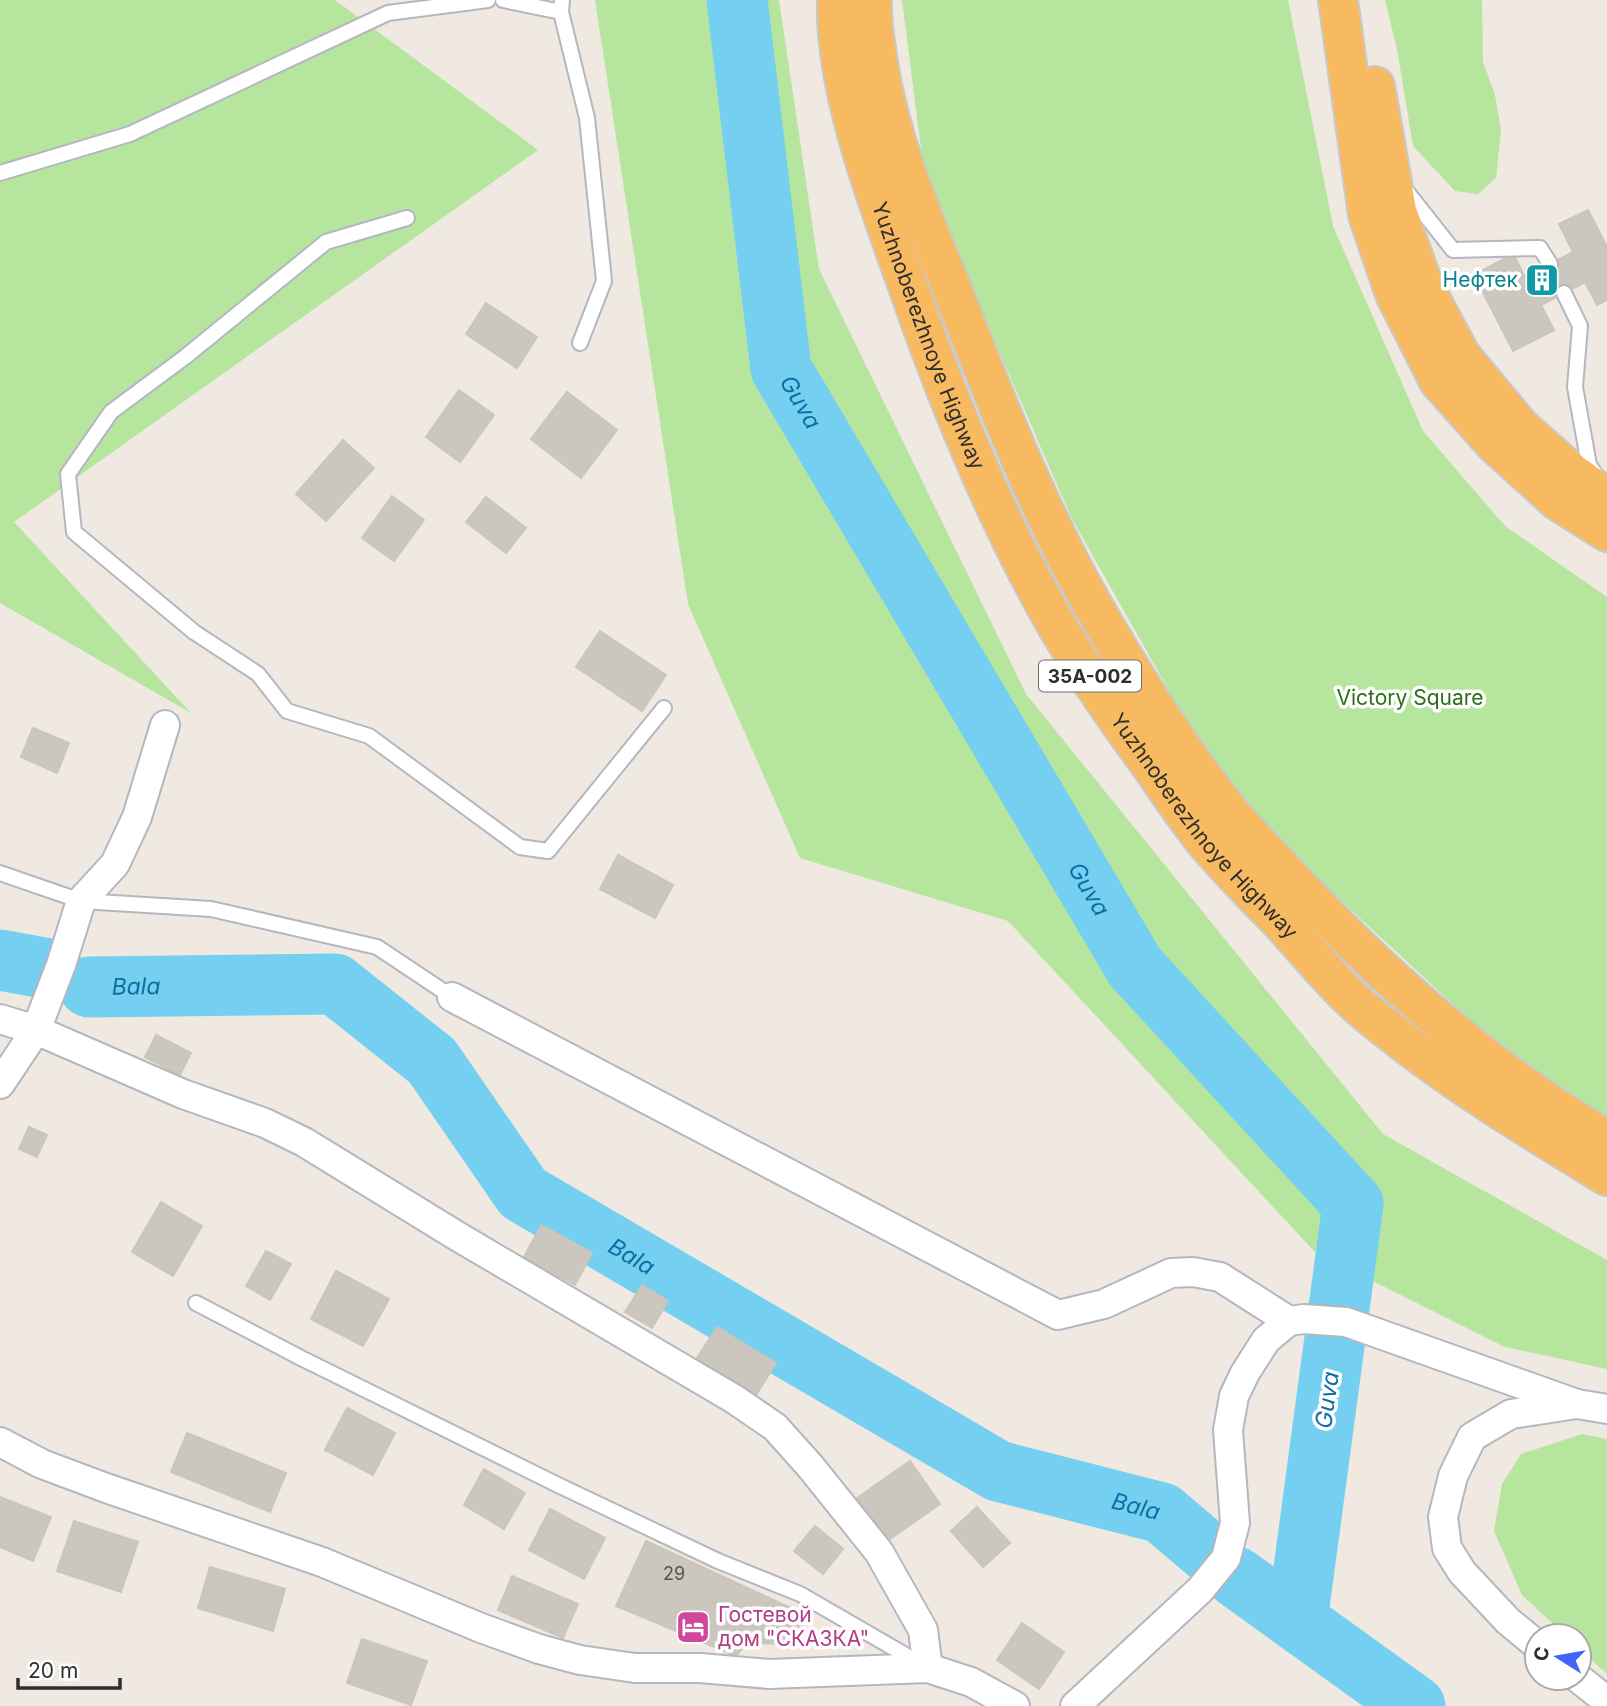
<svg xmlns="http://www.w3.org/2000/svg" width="1607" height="1706" viewBox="0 0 1607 1706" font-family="Inter,sans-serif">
  <rect width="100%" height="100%" fill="#efe9e1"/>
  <g fill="#b6e59e">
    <path d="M 0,0 L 335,0 L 538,150 L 14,522 L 191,713 L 0,603 Z"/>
    <path d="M 595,0 L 779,0 L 819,269 L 1026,694 L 1383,1134 L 1607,1260 L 1607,1369 L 1505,1347 L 1315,1252 L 1008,921 L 800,858 L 688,604 Z"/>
    <path d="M 902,0 L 1288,0 L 1333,226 L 1423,431 L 1505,526 L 1607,597 L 1607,1116 L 1510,1057 L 1229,797 L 1071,517 L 925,180 Z"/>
    <path d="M 1385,0 L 1482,0 L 1483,62 L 1495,95 L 1501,129 L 1496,178 L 1478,194 L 1455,191 L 1413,146 L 1397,49 Z"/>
    <path d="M 1582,1434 L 1607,1439 L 1607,1674 L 1579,1648 L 1579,1636 L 1566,1636 L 1522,1595 L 1494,1531 L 1502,1484 L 1521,1454 Z"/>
  </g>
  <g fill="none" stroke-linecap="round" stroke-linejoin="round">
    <g stroke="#75cff0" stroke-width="61">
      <path id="s1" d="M 737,0 L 781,369 L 1135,967 L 1353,1204 L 1297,1621 L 1415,1706"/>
      <path d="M 0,960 L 49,969"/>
      <path id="s2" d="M 89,987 L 335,984 L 432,1061 L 523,1193 L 998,1471 L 1162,1513 L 1209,1553"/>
      <path d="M 1236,1577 L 1297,1621"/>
    </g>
  </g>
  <g fill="#cbc7bf" stroke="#cbc5ba" stroke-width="2">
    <path d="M 1588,210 L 1607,247 L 1607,300 L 1597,305 L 1585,282 L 1541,305 L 1554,330 L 1513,351 L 1474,275 L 1513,254 L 1525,277 L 1573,252 L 1559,224 Z"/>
    <path d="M 486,303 L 537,337 L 517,368 L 466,334 Z"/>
    <path d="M 459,390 L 494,415 L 460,462 L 426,437 Z"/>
    <path d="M 567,392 L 617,430 L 581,478 L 531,439 Z"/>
    <path d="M 343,440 L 374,468 L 326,521 L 296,494 Z"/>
    <path d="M 392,496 L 424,520 L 394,561 L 362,538 Z"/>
    <path d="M 486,497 L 526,528 L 506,553 L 466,522 Z"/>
    <path d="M 600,631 L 666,675 L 642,711 L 576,667 Z"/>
    <path d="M 33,728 L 69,743 L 57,773 L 21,757 Z"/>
    <path d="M 618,855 L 673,885 L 655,918 L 600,889 Z"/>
    <path d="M 156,1035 L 191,1053 L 180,1075 L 145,1057 Z"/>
    <path d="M 29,1127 L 47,1135 L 37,1157 L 19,1149 Z"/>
    <path d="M 161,1202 L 202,1226 L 173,1276 L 132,1252 Z"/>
    <path d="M 541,1225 L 592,1253 L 575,1285 L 524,1257 Z"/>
    <path d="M 266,1251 L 291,1264 L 270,1300 L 246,1286 Z"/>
    <path d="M 336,1271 L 389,1299 L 363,1346 L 311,1319 Z"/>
    <path d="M 642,1285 L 668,1301 L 652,1328 L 625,1312 Z"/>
    <path d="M 717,1327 L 776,1363 L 756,1395 L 697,1358 Z"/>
    <path d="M 347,1408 L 395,1433 L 373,1475 L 325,1450 Z"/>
    <path d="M 187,1433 L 286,1473 L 270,1512 L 171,1472 Z"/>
    <path d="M 910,1461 L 940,1504 L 887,1541 L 857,1498 Z"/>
    <path d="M 484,1469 L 525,1493 L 504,1529 L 464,1505 Z"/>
    <path d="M 0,1497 L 51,1517 L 33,1561 L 0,1547 Z"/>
    <path d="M 977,1507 L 1010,1543 L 983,1567 L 951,1531 Z"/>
    <path d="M 550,1509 L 605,1538 L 584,1579 L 529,1550 Z"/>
    <path d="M 74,1521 L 138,1542 L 121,1592 L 57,1571 Z"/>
    <path d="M 815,1526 L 843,1549 L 823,1574 L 794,1551 Z"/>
    <path d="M 646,1541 L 806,1615 L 796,1644 L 747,1643 L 736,1656 L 616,1606 Z"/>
    <path d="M 210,1567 L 285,1589 L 273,1631 L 198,1608 Z"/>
    <path d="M 512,1576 L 578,1604 L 563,1638 L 498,1610 Z"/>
    <path d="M 1022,1623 L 1064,1652 L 1039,1689 L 997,1660 Z"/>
    <path d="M 362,1639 L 427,1661 L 411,1705 L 347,1683 Z"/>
  </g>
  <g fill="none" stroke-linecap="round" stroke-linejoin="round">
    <g stroke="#b4b7c1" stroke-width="18">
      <g id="service">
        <path d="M 503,0 L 561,12"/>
        <path d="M 562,0 L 561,12 L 587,118 L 604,281 L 580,343"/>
        <path d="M 0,173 L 130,134 L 388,13 L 488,0"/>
        <path d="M 1404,188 L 1453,250 L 1540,248 L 1550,264"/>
        <path d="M 407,218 L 326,242 L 185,357 L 111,412 L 68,474 L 74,532 L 194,632 L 258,674 L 287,711 L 369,736 L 520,847 L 548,851 L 664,708"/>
        <path d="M 1564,293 L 1580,326 L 1575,387 L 1589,465 L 1597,477"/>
        <path d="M 0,873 L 81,901 L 211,909 L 377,947 L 452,997"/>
        <path d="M 196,1303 L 301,1358 L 558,1485 L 718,1561 L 800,1594 L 921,1664"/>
      </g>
    </g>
    <g stroke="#b4b7c1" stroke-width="32">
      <g id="minor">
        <path d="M 452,997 L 1058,1315 L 1104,1304 L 1171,1273 L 1193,1272 L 1220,1277 L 1289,1321 L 1304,1319 L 1346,1322 L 1577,1404"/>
        <path d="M 0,1019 L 36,1030 L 183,1094 L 265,1123 L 304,1142 L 457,1236 L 734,1399 L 775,1427 L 810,1466 L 879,1552 L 923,1630 L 928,1668"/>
        <path d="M 0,1084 L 36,1030 L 61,965 L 81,901 L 115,864 L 137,817 L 165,725"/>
        <path d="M 0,1442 L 42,1464 L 106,1488 L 322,1562 L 481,1628 L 539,1649 L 580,1660 L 635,1668 L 700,1668 L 769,1674 L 928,1668 L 971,1682 L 1015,1706"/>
        <path d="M 1537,1645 L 1508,1621 L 1462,1572 L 1447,1548 L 1443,1517 L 1453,1476 L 1472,1437 L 1511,1414 L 1577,1404 L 1607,1409"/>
        <path d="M 1578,1678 L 1607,1701"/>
        <path d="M 1075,1706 L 1200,1590 L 1226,1558 L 1235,1523 L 1228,1430 L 1234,1396 L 1245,1373 L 1266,1340 L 1289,1321"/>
      </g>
    </g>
    <g stroke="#c9c9c9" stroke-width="42">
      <g id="trunk">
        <path id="s3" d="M 837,0 C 834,89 879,205 909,289 C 949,404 996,519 1056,624 C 1084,672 1117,719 1150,764 C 1169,791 1188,821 1210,847 C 1232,872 1256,897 1280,921 C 1308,951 1334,985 1365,1011 C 1441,1075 1523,1125 1607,1176"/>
        <path d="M 872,0 C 871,21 875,42 878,63 C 891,144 921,213 952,289 C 993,394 1036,505 1092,604 C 1132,674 1181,752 1232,815 C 1251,838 1273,859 1294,882 C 1387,981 1489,1071 1607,1140"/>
        <path d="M 1338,0 L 1368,215 L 1395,294 L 1439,381 L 1495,444 L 1558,501 L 1607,532"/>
        <path d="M 1375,86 L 1397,211 L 1424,287 L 1461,356 L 1520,427 L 1572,473 L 1607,498"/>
      </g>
    </g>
    <use href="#service" stroke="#fff" stroke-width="14"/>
    <use href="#minor" stroke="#fff" stroke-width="28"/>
    <use href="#trunk" stroke="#f8ba60" stroke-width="38"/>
  </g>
  <defs>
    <g id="building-square" transform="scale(1.75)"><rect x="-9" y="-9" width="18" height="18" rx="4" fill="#0f9aa8" stroke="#fff"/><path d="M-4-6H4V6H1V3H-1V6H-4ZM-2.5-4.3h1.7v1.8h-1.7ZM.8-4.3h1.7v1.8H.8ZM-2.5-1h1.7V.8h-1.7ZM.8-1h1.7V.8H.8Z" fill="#fff"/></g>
    <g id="hotel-square" transform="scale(1.75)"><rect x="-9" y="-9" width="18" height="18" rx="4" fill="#d1479c" stroke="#fff"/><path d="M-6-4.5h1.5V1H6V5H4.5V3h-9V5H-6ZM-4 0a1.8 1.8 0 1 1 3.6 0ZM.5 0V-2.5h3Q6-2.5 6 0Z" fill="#fff"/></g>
  </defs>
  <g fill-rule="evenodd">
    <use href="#building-square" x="1542" y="280"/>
    <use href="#hotel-square" x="693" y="1627"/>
  </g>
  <g text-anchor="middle" stroke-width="7" stroke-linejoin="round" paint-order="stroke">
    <g font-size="18" fill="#555452">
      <text x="674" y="1580">29</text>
    </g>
    <rect fill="#fff" stroke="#6d6d6d" stroke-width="2" x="1039" y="660.5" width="102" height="31" rx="5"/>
    <g font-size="19" font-weight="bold" fill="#2e2e2e">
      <text x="1090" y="683">35А-002</text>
    </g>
    <g font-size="21" fill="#0d838f" stroke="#fff" text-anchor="end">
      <text x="1518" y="287">Нефтек</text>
    </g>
    <g font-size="21" fill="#2e2e2e" stroke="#fff">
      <text dy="7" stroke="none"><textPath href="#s3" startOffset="350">Yuzhnoberezhnoye Highway</textPath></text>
      <text dy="7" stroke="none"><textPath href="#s3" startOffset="917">Yuzhnoberezhnoye Highway</textPath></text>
    </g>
    <g font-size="21" fill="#2c6e1b" stroke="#fff">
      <text x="1410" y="705">Victory Square</text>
    </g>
    <g font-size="21" fill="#b23c85" stroke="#fff" text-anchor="start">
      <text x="718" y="1622">Гостевой<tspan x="718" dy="24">дом "СКАЗКА"</tspan></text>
    </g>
    <g font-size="23" font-style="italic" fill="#0d6fa3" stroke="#fff">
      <text dy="8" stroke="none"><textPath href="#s1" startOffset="410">Guva</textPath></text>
      <text dy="8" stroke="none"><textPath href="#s1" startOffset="976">Guva</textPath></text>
      <text dy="8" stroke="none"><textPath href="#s2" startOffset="47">Bala</textPath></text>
      <text dy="8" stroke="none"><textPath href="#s2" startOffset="656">Bala</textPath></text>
      <text transform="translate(1327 1400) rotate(-82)" y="8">Guva</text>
      <text dy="8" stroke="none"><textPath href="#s2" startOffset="1223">Bala</textPath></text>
    </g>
  </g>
  <g transform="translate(1558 1657) rotate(281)"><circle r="33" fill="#ffffff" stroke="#ababab" stroke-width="2"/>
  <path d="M0-5L12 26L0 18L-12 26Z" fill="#4264fb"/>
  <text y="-10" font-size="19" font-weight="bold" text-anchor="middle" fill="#2e2e2e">С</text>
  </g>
  <path d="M18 1678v10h102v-10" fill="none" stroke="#2e2e2e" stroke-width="3.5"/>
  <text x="28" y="1678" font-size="21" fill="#2e2e2e" stroke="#ffffff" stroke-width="5" paint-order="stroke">20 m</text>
</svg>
